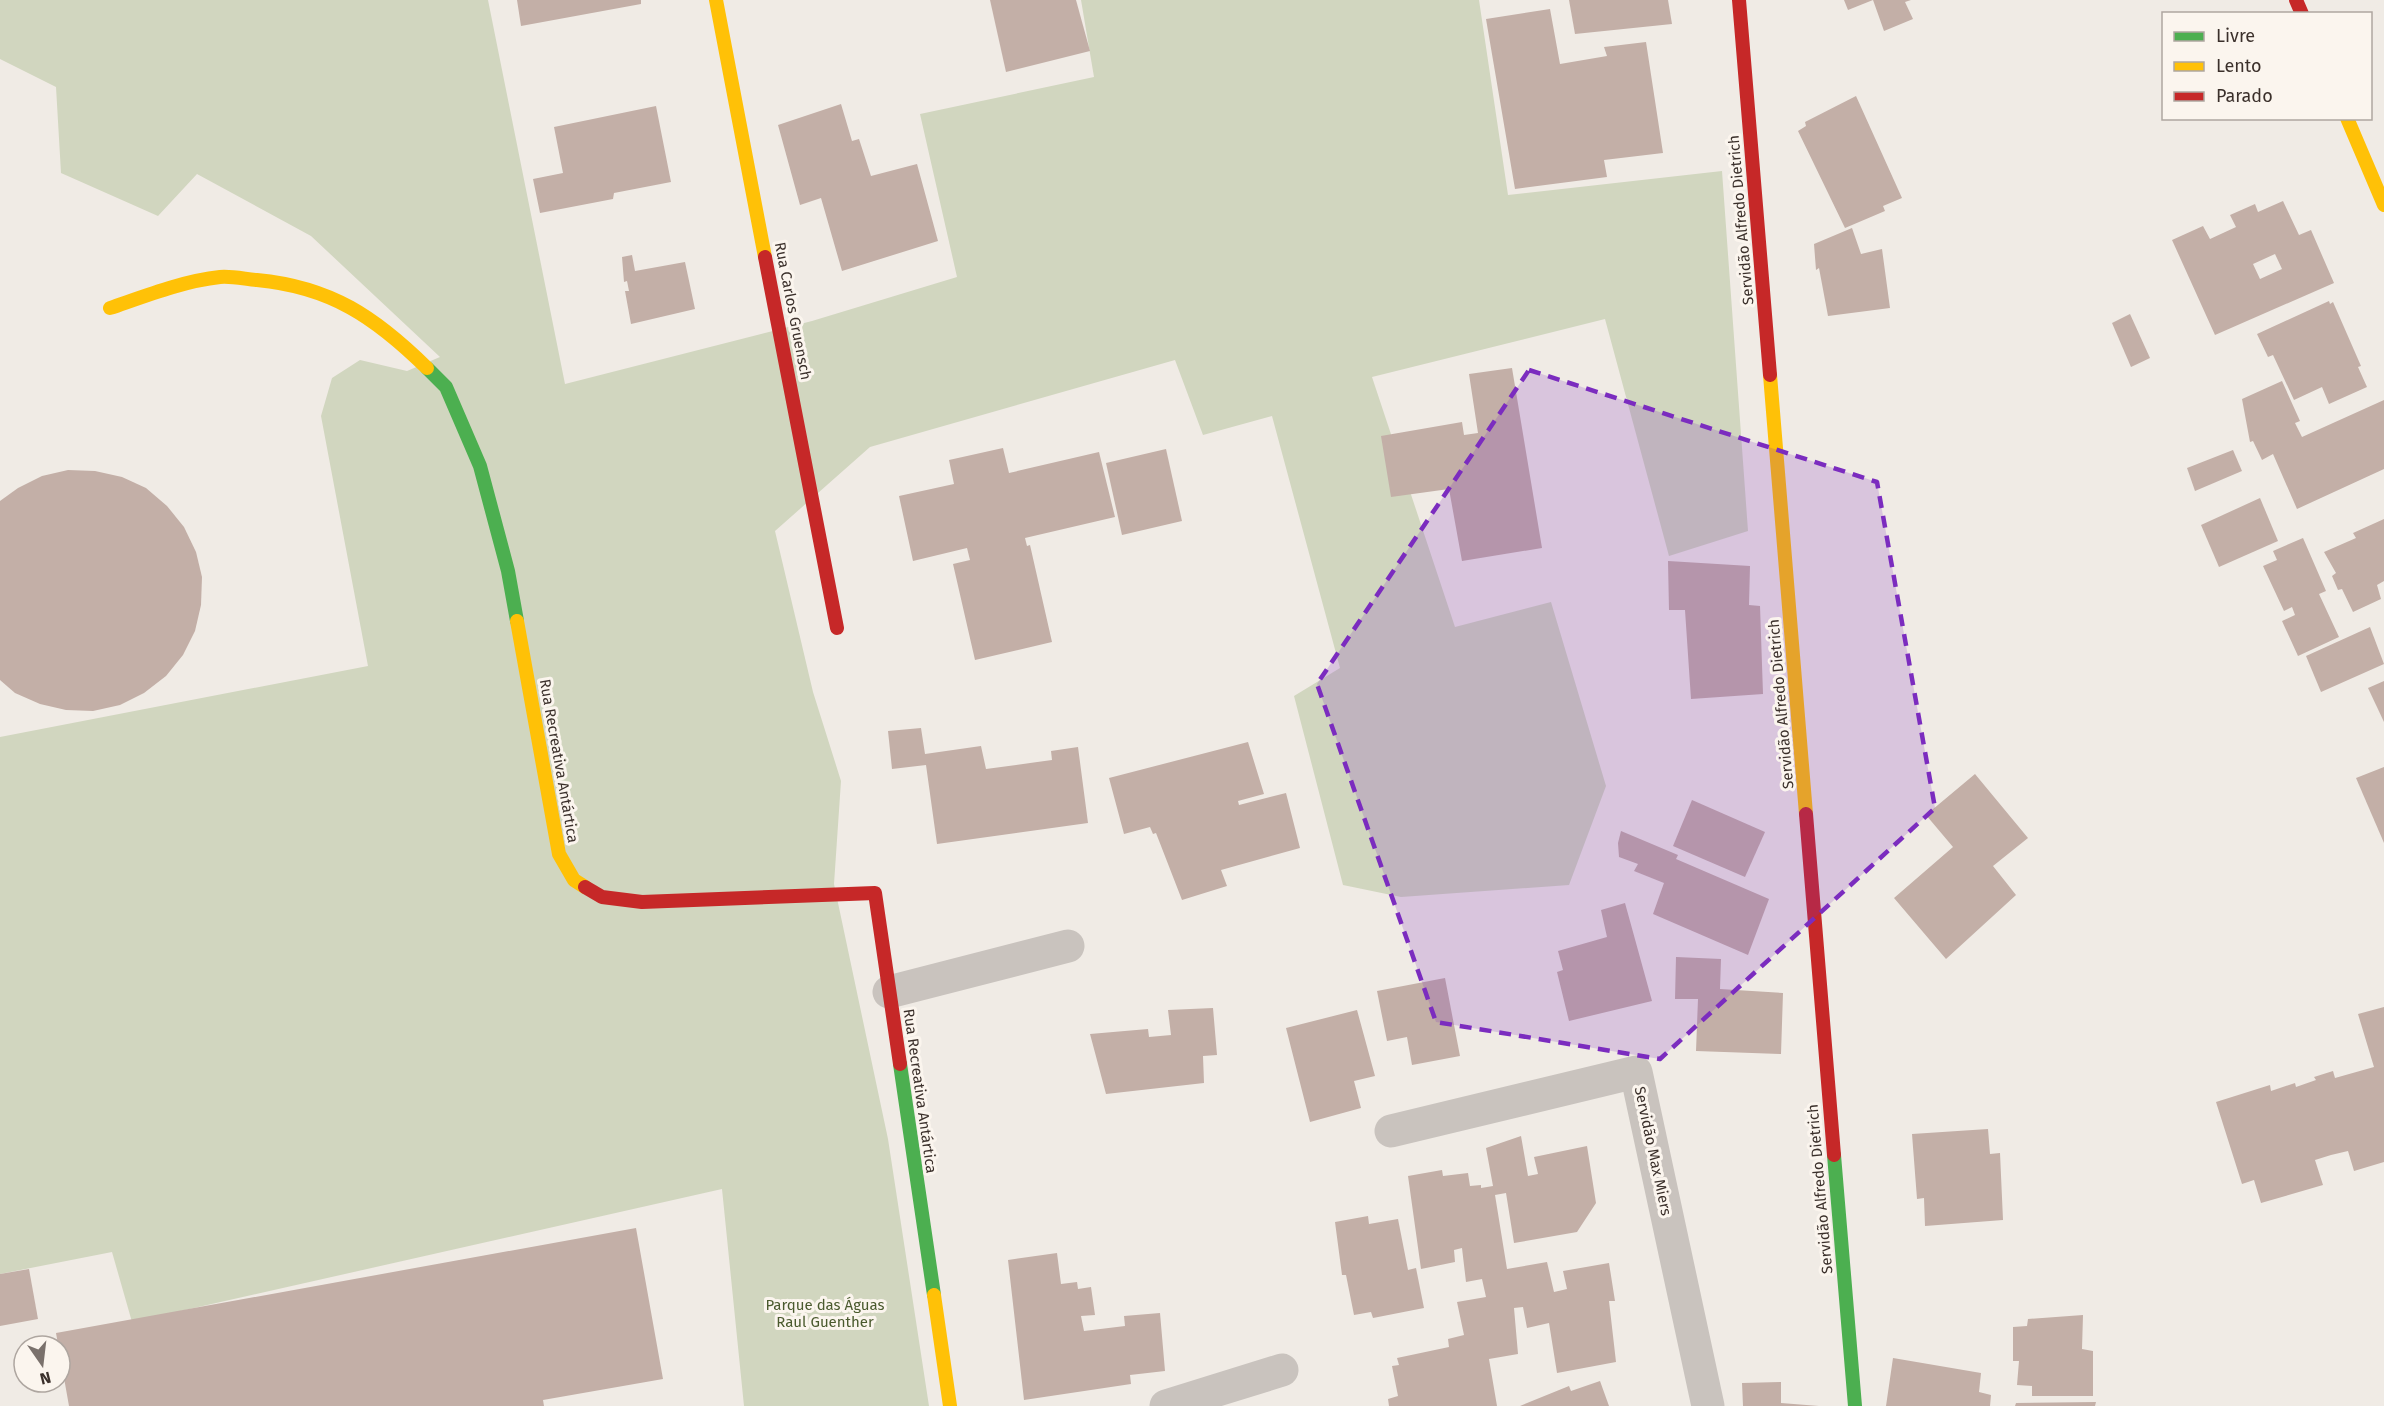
<svg xmlns="http://www.w3.org/2000/svg" width="2384" height="1406" viewBox="0 0 2384 1406" font-family="'Fira Sans',sans-serif">
  <rect width="100%" height="100%" fill="#f0ebe5"/>
  <path fill="#d1d6bf" d="M 0,0 L 488,0 L 565,384 L 812,321 L 957,277 L 920,114 L 1094,77 L 1081,0 L 1479,0 L 1508,195 L 1722,171 L 1748,531 L 1669,556 L 1605,319 L 1372,377 L 1455,627 L 1551,602 L 1606,786 L 1569,885 L 1401,897 L 1343,885 L 1294,696 L 1340,668 L 1272,416 L 1203,435 L 1175,360 L 870,447 L 775,531 L 813,692 L 841,781 L 834,884 L 888,1139 L 929,1406 L 744,1406 L 722,1189 L 132,1322 L 112,1252 L 0,1274 L 0,737 L 368,666 L 321,416 L 332,378 L 360,360 L 407,371 L 440,357 L 311,236 L 197,174 L 158,216 L 61,173 L 56,87 L 0,59 Z"/>
  <g fill="#c3afa7" fill-rule="evenodd">
    <path d="M 517,0 L 641,0 L 641,4 L 521,26 Z"/>
    <path d="M 990,0 L 1076,0 L 1090,51 L 1006,72 Z"/>
    <path d="M 1569,0 L 1668,0 L 1672,24 L 1575,34 Z"/>
    <path d="M 1844,0 L 1873,0 L 1848,10 Z"/>
    <path d="M 1873,0 L 1911,0 L 1905,2 L 1913,19 L 1884,31 Z"/>
    <path d="M 1550,9 L 1560,64 L 1607,56 L 1604,47 L 1646,42 L 1663,153 L 1604,160 L 1607,177 L 1515,189 L 1486,19 Z"/>
    <path d="M 1856,96 L 1902,198 L 1883,206 L 1885,211 L 1845,228 L 1798,131 L 1806,126 L 1805,122 Z"/>
    <path d="M 841,104 L 852,141 L 859,139 L 871,176 L 917,164 L 938,241 L 842,271 L 821,198 L 800,205 L 778,125 Z"/>
    <path d="M 656,106 L 671,182 L 614,193 L 613,199 L 540,213 L 533,179 L 563,173 L 554,127 Z"/>
    <path d="M 2283,201 L 2299,235 L 2311,230 L 2334,283 L 2215,335 L 2172,240 L 2203,226 L 2210,239 L 2236,227 L 2230,215 L 2255,204 L 2258,212 ZM 2275,254 L 2282,269 L 2260,279 L 2253,264 Z"/>
    <path d="M 1852,228 L 1861,254 L 1882,249 L 1890,308 L 1828,316 L 1819,268 L 1816,270 L 1814,244 Z"/>
    <path d="M 632,255 L 635,271 L 685,262 L 695,309 L 631,324 L 625,291 L 629,291 L 627,281 L 624,282 L 622,257 Z"/>
    <path d="M 2329,301 L 2330,304 L 2333,302 L 2361,366 L 2358,367 L 2367,387 L 2329,404 L 2322,387 L 2294,400 L 2273,355 L 2268,357 L 2257,334 Z"/>
    <path d="M 2130,314 L 2150,358 L 2131,367 L 2112,323 Z"/>
    <path d="M 1512,368 L 1542,548 L 1462,561 L 1449,489 L 1391,497 L 1381,436 L 1462,422 L 1464,435 L 1478,433 L 1469,374 Z"/>
    <path d="M 2282,381 L 2300,421 L 2295,423 L 2302,437 L 2384,400 L 2384,469 L 2297,509 L 2273,454 L 2262,460 L 2253,441 L 2250,442 L 2242,399 Z"/>
    <path d="M 1003,448 L 1009,473 L 1099,452 L 1115,517 L 1025,538 L 1027,546 L 1030,545 L 1052,642 L 975,660 L 953,564 L 970,560 L 967,548 L 913,561 L 899,496 L 954,484 L 949,460 Z"/>
    <path d="M 1166,449 L 1182,521 L 1122,535 L 1106,463 Z"/>
    <path d="M 2233,450 L 2242,471 L 2195,491 L 2187,468 Z"/>
    <path d="M 68,470 L 95,471 L 122,477 L 146,488 L 167,506 L 184,527 L 196,552 L 202,577 L 201,605 L 195,631 L 183,655 L 166,676 L 144,693 L 120,705 L 93,711 L 66,710 L 40,704 L 15,693 L 0,680 L 0,501 L 18,488 L 42,476 Z"/>
    <path d="M 2260,498 L 2278,541 L 2219,567 L 2201,525 Z"/>
    <path d="M 2384,519 L 2384,581 L 2377,585 L 2381,599 L 2353,612 L 2342,589 L 2338,590 L 2332,576 L 2336,573 L 2324,552 L 2356,538 L 2353,533 Z"/>
    <path d="M 2303,538 L 2326,591 L 2319,594 L 2339,637 L 2298,656 L 2282,621 L 2295,615 L 2292,607 L 2284,611 L 2263,566 L 2277,560 L 2273,551 Z"/>
    <path d="M 1668,561 L 1750,566 L 1749,605 L 1760,606 L 1763,694 L 1691,699 L 1685,610 L 1669,610 Z"/>
    <path d="M 2370,627 L 2384,664 L 2321,692 L 2306,656 Z"/>
    <path d="M 2384,681 L 2384,722 L 2368,688 Z"/>
    <path d="M 921,728 L 925,754 L 981,746 L 986,769 L 1052,760 L 1051,751 L 1078,747 L 1088,823 L 937,844 L 926,765 L 892,769 L 888,731 Z"/>
    <path d="M 1248,742 L 1264,794 L 1238,801 L 1239,805 L 1286,793 L 1300,848 L 1221,870 L 1227,886 L 1182,900 L 1156,833 L 1153,834 L 1150,827 L 1124,834 L 1109,778 Z"/>
    <path d="M 2384,767 L 2384,843 L 2356,778 Z"/>
    <path d="M 1975,774 L 2028,838 L 1993,866 L 2016,895 L 1946,959 L 1894,898 L 1953,847 L 1926,815 Z"/>
    <path d="M 1692,800 L 1765,832 L 1745,877 L 1673,846 Z"/>
    <path d="M 1621,831 L 1678,855 L 1676,859 L 1769,899 L 1748,955 L 1653,914 L 1664,883 L 1634,871 L 1638,864 L 1619,857 L 1618,843 Z"/>
    <path d="M 1625,903 L 1652,1001 L 1569,1021 L 1557,972 L 1563,970 L 1558,951 L 1607,937 L 1601,910 Z"/>
    <path d="M 1676,957 L 1721,959 L 1720,989 L 1783,993 L 1781,1054 L 1696,1051 L 1698,999 L 1675,999 Z"/>
    <path d="M 1445,978 L 1460,1056 L 1412,1065 L 1407,1037 L 1387,1041 L 1377,991 Z"/>
    <path d="M 2384,1007 L 2384,1162 L 2354,1171 L 2348,1151 L 2331,1155 L 2315,1160 L 2323,1185 L 2261,1203 L 2254,1180 L 2242,1184 L 2216,1102 L 2270,1085 L 2271,1091 L 2295,1083 L 2296,1087 L 2316,1080 L 2314,1077 L 2333,1071 L 2335,1078 L 2374,1067 L 2358,1014 Z"/>
    <path d="M 1213,1008 L 1217,1055 L 1203,1056 L 1204,1083 L 1106,1094 L 1090,1034 L 1148,1029 L 1149,1037 L 1171,1035 L 1168,1010 Z"/>
    <path d="M 1357,1010 L 1375,1076 L 1354,1081 L 1361,1108 L 1310,1122 L 1286,1028 Z"/>
    <path d="M 1988,1129 L 1990,1154 L 2000,1153 L 2003,1220 L 1925,1226 L 1924,1198 L 1917,1199 L 1912,1134 Z"/>
    <path d="M 1521,1136 L 1528,1176 L 1538,1174 L 1534,1157 L 1587,1146 L 1596,1203 L 1577,1232 L 1514,1243 L 1506,1193 L 1495,1195 L 1507,1269 L 1547,1262 L 1554,1292 L 1567,1289 L 1563,1271 L 1609,1263 L 1615,1301 L 1609,1301 L 1616,1362 L 1557,1373 L 1549,1323 L 1527,1328 L 1523,1307 L 1514,1308 L 1518,1354 L 1489,1359 L 1497,1406 L 1389,1406 L 1388,1399 L 1398,1396 L 1392,1366 L 1399,1365 L 1397,1358 L 1449,1347 L 1448,1339 L 1464,1335 L 1457,1302 L 1486,1297 L 1482,1279 L 1466,1282 L 1462,1248 L 1454,1250 L 1455,1262 L 1421,1269 L 1408,1176 L 1442,1170 L 1443,1176 L 1468,1173 L 1470,1186 L 1481,1185 L 1481,1188 L 1493,1186 L 1486,1148 Z"/>
    <path d="M 1368,1216 L 1369,1224 L 1398,1219 L 1408,1270 L 1416,1268 L 1424,1308 L 1373,1318 L 1371,1312 L 1354,1315 L 1346,1275 L 1342,1275 L 1335,1222 Z"/>
    <path d="M 636,1228 L 663,1379 L 543,1400 L 544,1406 L 69,1406 L 56,1333 Z"/>
    <path d="M 1057,1253 L 1061,1284 L 1077,1282 L 1078,1289 L 1091,1287 L 1095,1315 L 1081,1316 L 1084,1331 L 1125,1326 L 1124,1316 L 1160,1313 L 1165,1371 L 1130,1375 L 1131,1384 L 1024,1400 L 1008,1260 Z"/>
    <path d="M 29,1269 L 38,1319 L 0,1326 L 0,1274 Z"/>
    <path d="M 2083,1315 L 2082,1349 L 2093,1351 L 2093,1396 L 2032,1396 L 2032,1386 L 2017,1385 L 2019,1361 L 2013,1361 L 2013,1327 L 2027,1326 L 2028,1319 Z"/>
    <path d="M 1893,1358 L 1981,1373 L 1979,1392 L 1991,1395 L 1990,1406 L 1886,1406 Z"/>
    <path d="M 1600,1381 L 1609,1406 L 1520,1406 L 1569,1386 L 1571,1391 Z"/>
    <path d="M 1781,1382 L 1781,1403 L 1819,1406 L 1743,1406 L 1742,1383 Z"/>
    <path d="M 2096,1402 L 2095,1406 L 2015,1406 L 2016,1403 Z"/>
  </g>
  <g fill="none" stroke-linecap="round" stroke-linejoin="round">
    <g stroke="#c9c3be" stroke-width="33">
      <path d="M 889,992 L 1068,946"/>
      <path d="M 1391,1131 L 1636,1072 L 1708,1406"/>
      <path d="M 1166,1406 L 1282,1370"/>
    </g>
    <g stroke="#4caf50" stroke-width="14">
      <path d="M 427,368 L 446,387 L 480,466 L 508,571 L 517,621"/>
      <path d="M 900,1064 L 934,1295"/>
      <path d="M 1834,1155 L 1855,1406"/>
    </g>
    <g stroke="#ffc107" stroke-width="14">
      <path d="M 716,0 L 765,257"/>
      <path d="M 2347,118 L 2384,205"/>
      <path d="M 110,308 C 145,296 183,281 220,277 C 232,276 245,279 257,280 C 331,287 375,317 427,368"/>
      <path d="M 1770,375 L 1806,814"/>
      <path d="M 517,621 L 559,854 L 574,880 L 585,887"/>
      <path d="M 934,1295 L 950,1406"/>
    </g>
    <g stroke="#c62828" stroke-width="14">
      <path d="M 1739,0 L 1770,375"/>
      <path d="M 2296,0 L 2302,14"/>
      <path d="M 765,257 L 837,628"/>
      <path d="M 1806,814 L 1834,1155"/>
      <path d="M 585,887 L 602,897 L 642,902 L 875,893 L 900,1064"/>
    </g>
  </g>
  <path fill="#7b2cbf" fill-opacity="0.2" stroke="#7b2cbf" stroke-width="4.5" stroke-dasharray="12 8" stroke-linejoin="round" d="M 1529,370 L 1877,482 L 1935,808 L 1660,1059 L 1436,1022 L 1317,684 Z"/>
  <g text-anchor="middle" stroke-width="6" stroke-linejoin="round" paint-order="stroke">
    <g font-size="15" fill="#3b302b" stroke="#fbf5ee">
      <text transform="translate(1741 220) rotate(-95)" y="5">Servidão Alfredo Dietrich</text>
      <text transform="translate(793 311) rotate(79)" y="5">Rua Carlos Gruensch</text>
      <text transform="translate(1781 704) rotate(-95)" y="5">Servidão Alfredo Dietrich</text>
      <text transform="translate(559 761) rotate(80)" y="5">Rua Recreativa Antártica</text>
      <text transform="translate(920 1091) rotate(82)" y="5">Rua Recreativa Antártica</text>
      <text transform="translate(1653 1151) rotate(78)" y="5">Servidão Max Miers</text>
      <text transform="translate(1820 1189) rotate(-95)" y="5">Servidão Alfredo Dietrich</text>
    </g>
    <g font-size="15" fill="#4a5a2e" stroke="#fbf5ee">
      <text x="825" y="1310">Parque das Águas<tspan x="825" dy="17">Raul Guenther</tspan></text>
    </g>
  </g>
  <rect x="2162" y="12" width="210" height="108" fill="#fbf5ee" stroke="#aea6a0" stroke-width="1.5"/>
  <rect x="2174" y="32" width="30" height="9" fill="#4caf50" stroke="#aea6a0" stroke-width="1.5"/>
  <text x="2216" y="42" font-size="18" fill="#3b302b">Livre</text>
  <rect x="2174" y="62" width="30" height="9" fill="#ffc107" stroke="#aea6a0" stroke-width="1.5"/>
  <text x="2216" y="72" font-size="18" fill="#3b302b">Lento</text>
  <rect x="2174" y="92" width="30" height="9" fill="#c62828" stroke="#aea6a0" stroke-width="1.5"/>
  <text x="2216" y="102" font-size="18" fill="#3b302b">Parado</text>
  <g transform="translate(42 1364) rotate(166)"><circle r="28" fill="#fbf5ee" stroke="#aea6a0" stroke-width="1.5"/>
  <path d="M0-4.5L10 22L0 15L-10 22Z" fill="#7a716c"/>
  <text y="-9" font-size="16" font-weight="bold" text-anchor="middle" fill="#3b302b">N</text>
  </g>
</svg>
